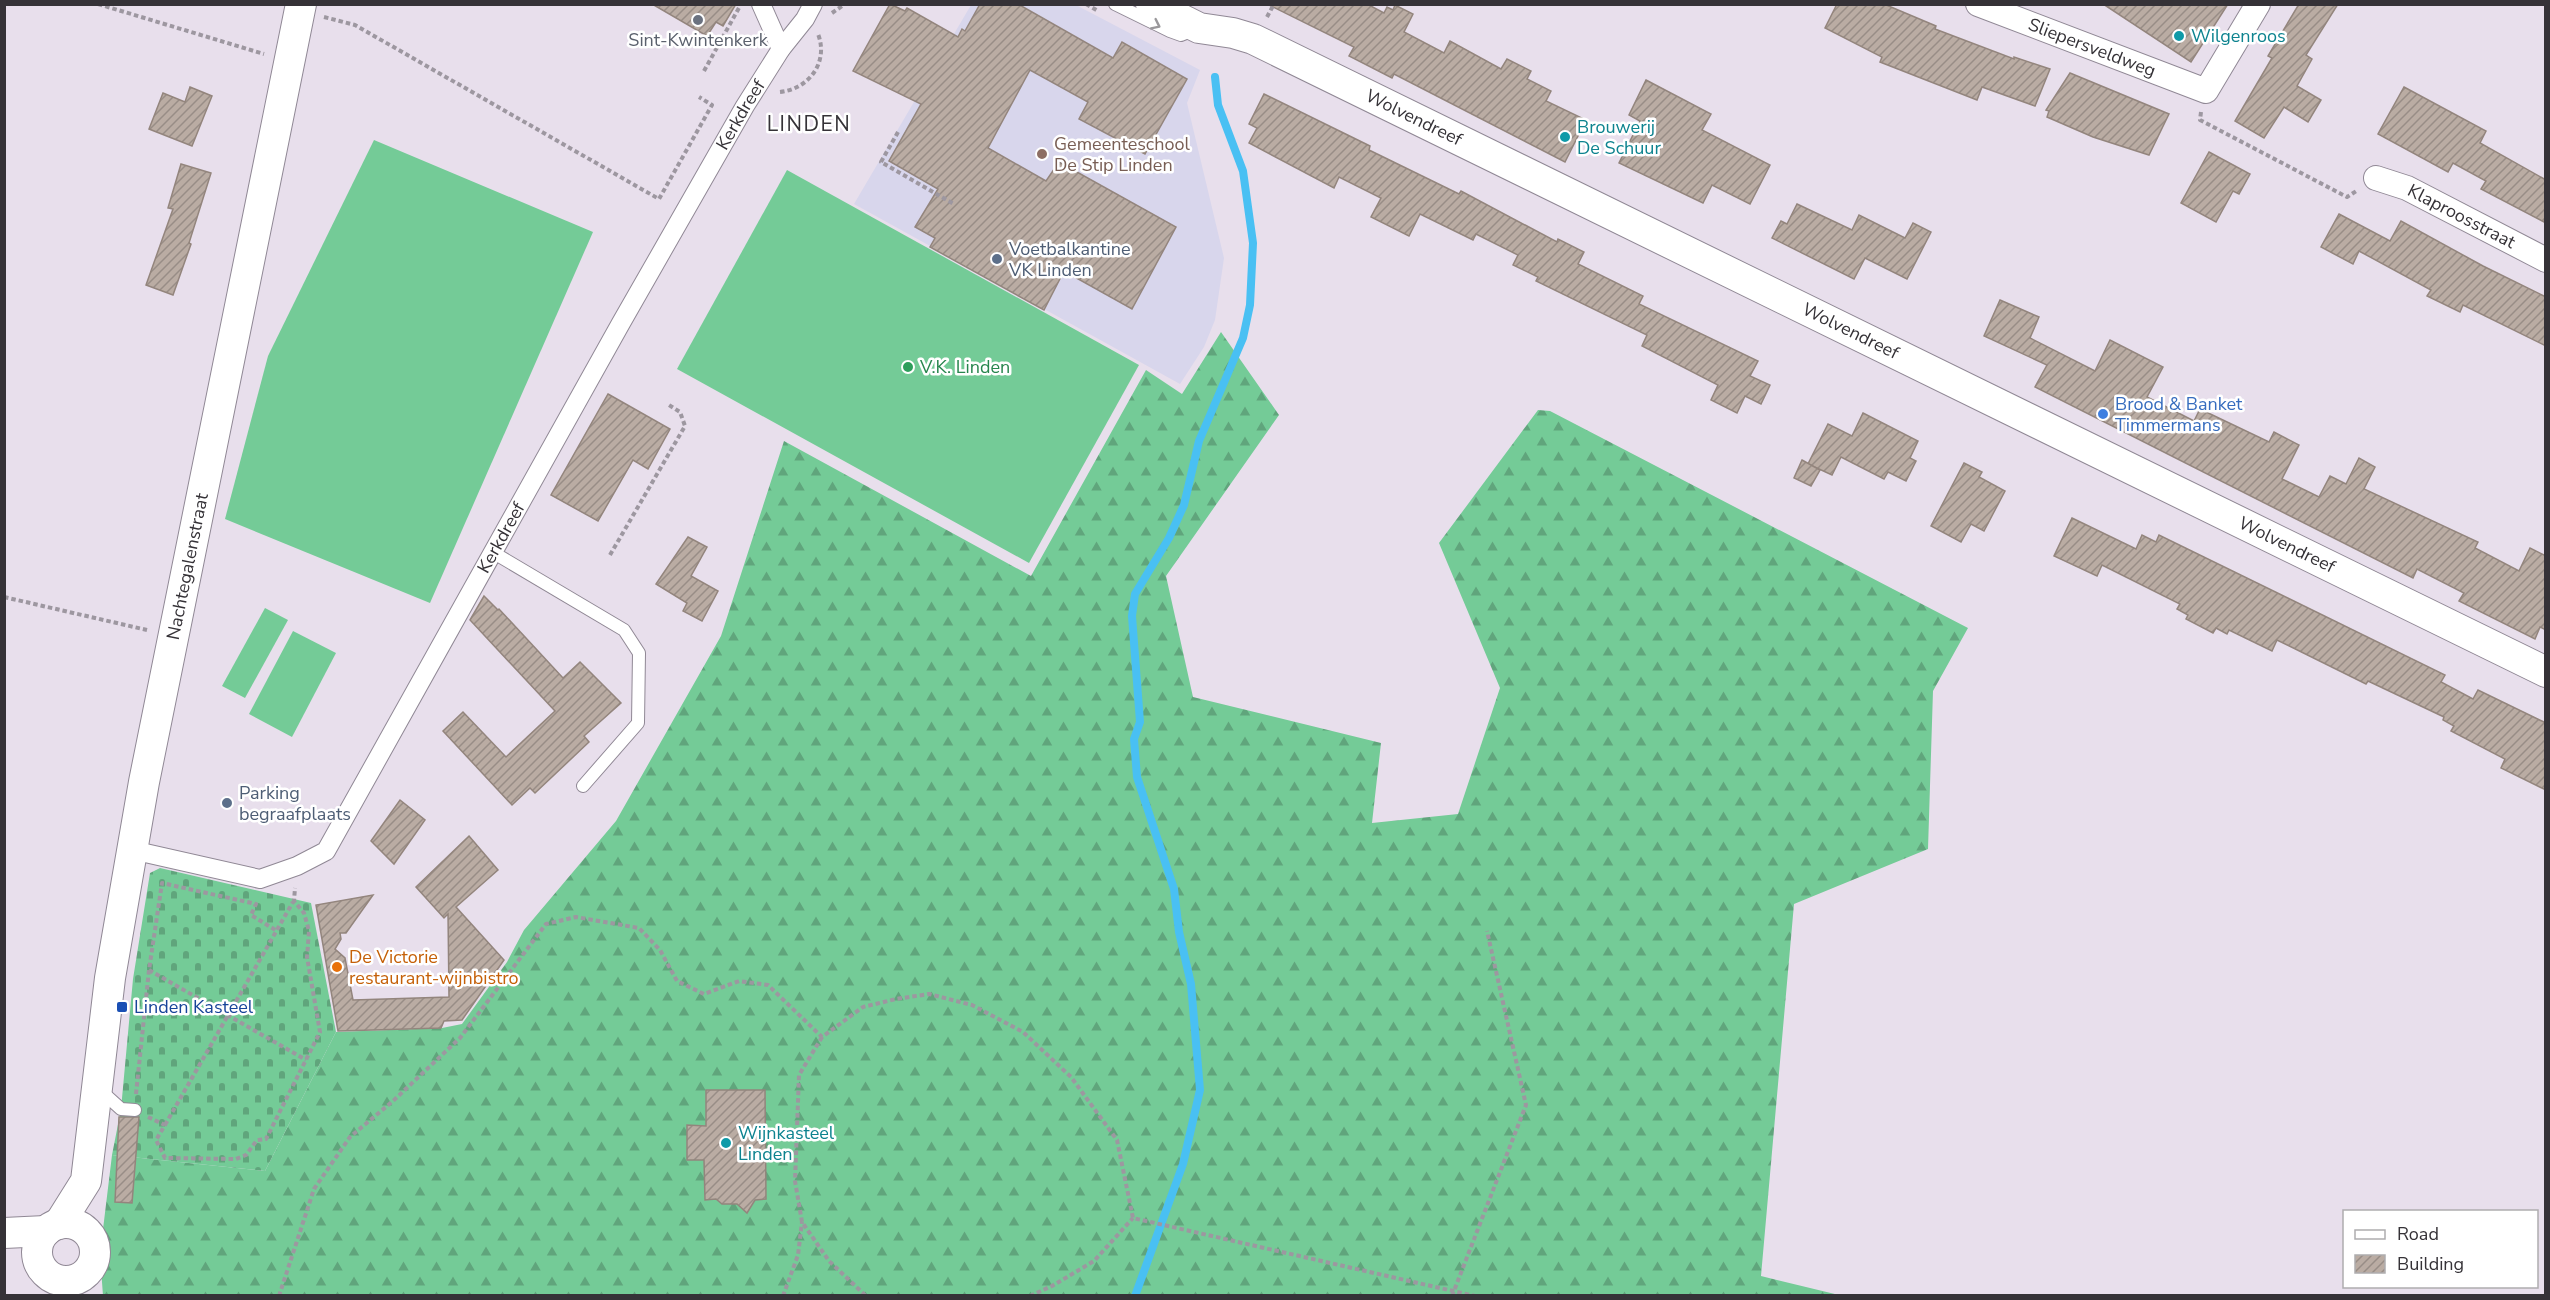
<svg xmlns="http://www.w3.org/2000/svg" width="2550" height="1300" viewBox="0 0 2550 1300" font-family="'Nunito Sans',sans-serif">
  <defs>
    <pattern id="forest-firs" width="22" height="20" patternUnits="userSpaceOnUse" patternTransform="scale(1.5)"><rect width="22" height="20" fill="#74cb97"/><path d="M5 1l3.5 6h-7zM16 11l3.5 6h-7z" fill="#60a57c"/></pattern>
    <pattern id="cemetery-stones" width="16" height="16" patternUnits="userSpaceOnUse" patternTransform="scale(1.5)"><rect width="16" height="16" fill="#74cb97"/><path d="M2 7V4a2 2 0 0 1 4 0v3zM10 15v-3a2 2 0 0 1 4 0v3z" fill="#60a57c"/></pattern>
    <pattern id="building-hatch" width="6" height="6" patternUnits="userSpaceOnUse" patternTransform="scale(1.5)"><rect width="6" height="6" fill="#baaca3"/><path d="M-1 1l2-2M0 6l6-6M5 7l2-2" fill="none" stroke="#988d86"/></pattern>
  </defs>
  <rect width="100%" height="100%" fill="#e8dfec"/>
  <path fill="#d8d6ec" d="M 971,5 L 1076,5 L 1200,70 L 1187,103 L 1224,258 L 1215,320 L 1204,347 L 1180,384 L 854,204 Z"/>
  <g fill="#74cb97">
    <path d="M 374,140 L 593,232 L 430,603 L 225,519 L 268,356 Z"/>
    <path d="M 787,170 L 1139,365 L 1029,563 L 677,369 Z"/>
    <path d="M 265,608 L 288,620 L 245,698 L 222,686 Z"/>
    <path d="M 293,631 L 336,653 L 292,737 L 249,714 Z"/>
  </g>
  <path fill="url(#forest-firs)" d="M 1221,332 L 1279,415 L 1166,576 L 1193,697 L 1381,743 L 1372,823 L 1458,814 L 1500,688 L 1439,543 L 1538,410 L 1550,411 L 1968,628 L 1933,691 L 1928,849 L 1794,904 L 1761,1276 L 1839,1295 L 103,1296 L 100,1254 L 112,1155 L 265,1171 L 336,1032 L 442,1028 L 462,1024 L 507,962 L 524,930 L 616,821 L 721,636 L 784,441 L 1031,576 L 1146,370 L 1182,394 Z"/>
  <path fill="url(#cemetery-stones)" d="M 160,868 L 311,903 L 336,1032 L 265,1171 L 112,1155 L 121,1109 L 133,979 L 150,873 Z"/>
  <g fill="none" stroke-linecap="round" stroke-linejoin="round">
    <path stroke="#49c0f3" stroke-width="8" d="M 1135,1296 L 1183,1164 L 1200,1090 L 1191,984 L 1179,932 L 1174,889 L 1137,777 L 1134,739 L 1140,722 L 1132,616 L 1135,594 L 1169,538 L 1184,505 L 1199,441 L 1243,338 L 1250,305 L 1253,243 L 1243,171 L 1218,105 L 1215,77"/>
  </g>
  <g fill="url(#building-hatch)" stroke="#93857d" stroke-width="1.5">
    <path d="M 652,4 L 736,4 L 723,26 L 716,22 L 707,36 Z"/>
    <path d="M 890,4 L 905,11 L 907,8 L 958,37 L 962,29 L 965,31 L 980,4 L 1018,4 L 1113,58 L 1122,42 L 1187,79 L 1145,154 L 1079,119 L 1088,102 L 1030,70 L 988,148 L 1046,181 L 1059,162 L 1176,227 L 1132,309 L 1064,271 L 1044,310 L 930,247 L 935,238 L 915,227 L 938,189 L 889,161 L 921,104 L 853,71 Z"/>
    <path d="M 1267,4 L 1367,4 L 1384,13 L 1387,7 L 1393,10 L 1395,5 L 1413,14 L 1404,32 L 1444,53 L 1450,41 L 1501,69 L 1507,59 L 1531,71 L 1527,79 L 1551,91 L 1546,101 L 1586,120 L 1565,162 L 1394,74 L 1392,78 L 1349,56 L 1354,47 Z"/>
    <path d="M 1837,4 L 1884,4 L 1936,26 L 1935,29 L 2014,59 L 2014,57 L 2050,69 L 2035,106 L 1982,87 L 1977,100 L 1880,62 L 1882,57 L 1825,28 Z"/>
    <path d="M 2103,4 L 2228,4 L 2191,62 Z"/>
    <path d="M 2299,4 L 2338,4 L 2306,55 L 2312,59 L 2297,86 L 2321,100 L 2308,122 L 2284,107 L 2264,138 L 2235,121 L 2272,58 L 2268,56 Z"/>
    <path d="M 2070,73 L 2169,114 L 2149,155 L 2093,137 L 2047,117 L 2049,111 L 2046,110 Z"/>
    <path d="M 1646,80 L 1711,114 L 1702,130 L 1770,165 L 1750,204 L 1712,185 L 1703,203 L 1619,163 L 1640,121 L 1629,115 Z"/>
    <path d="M 190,87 L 212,96 L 192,146 L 149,129 L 163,93 L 185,102 Z"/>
    <path d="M 2404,87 L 2486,131 L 2480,143 L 2546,180 L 2546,223 L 2481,189 L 2486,181 L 2453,163 L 2448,172 L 2378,134 Z"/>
    <path d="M 1264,94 L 1370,146 L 1369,150 L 1459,194 L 1461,191 L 1557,242 L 1558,239 L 1584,252 L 1578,264 L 1643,296 L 1639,304 L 1758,361 L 1750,376 L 1770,385 L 1761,404 L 1745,396 L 1737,413 L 1711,400 L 1718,385 L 1642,346 L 1647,335 L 1536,281 L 1538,277 L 1513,265 L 1518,255 L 1476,234 L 1473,240 L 1420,214 L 1409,236 L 1371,217 L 1381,198 L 1339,177 L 1334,188 L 1249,143 L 1257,128 L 1249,124 Z"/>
    <path d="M 2209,152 L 2250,174 L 2239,194 L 2233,191 L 2216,222 L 2181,203 Z"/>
    <path d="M 181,164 L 211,173 L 189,243 L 191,244 L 173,295 L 146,285 L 173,209 L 168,208 Z"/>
    <path d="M 1797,204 L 1852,230 L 1859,215 L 1905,238 L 1913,223 L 1931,232 L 1907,279 L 1865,258 L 1854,279 L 1772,238 L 1781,221 L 1787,224 Z"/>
    <path d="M 2339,214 L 2390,241 L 2401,221 L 2483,266 L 2546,297 L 2546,346 L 2463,305 L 2460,312 L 2427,296 L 2431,290 L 2359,251 L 2353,264 L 2321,247 Z"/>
    <path d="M 2000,300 L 2039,317 L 2030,338 L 2095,371 L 2110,340 L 2163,367 L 2147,397 L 2194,421 L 2200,409 L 2269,442 L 2274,432 L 2299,445 L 2282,479 L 2319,497 L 2330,476 L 2346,484 L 2359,458 L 2375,467 L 2364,489 L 2478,542 L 2475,548 L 2519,571 L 2530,548 L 2546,556 L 2546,630 L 2540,627 L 2535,639 L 2459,601 L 2464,593 L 2417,569 L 2413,578 L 2035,387 L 2047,365 L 1984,336 Z"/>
    <path d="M 608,394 L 670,429 L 648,469 L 633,460 L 598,521 L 551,495 Z"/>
    <path d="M 1863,413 L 1918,441 L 1910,458 L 1916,461 L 1906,481 L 1888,472 L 1884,479 L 1841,457 L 1832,475 L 1808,464 L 1828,424 L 1852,436 Z"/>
    <path d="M 1802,460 L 1820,470 L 1811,486 L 1794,478 Z"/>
    <path d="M 1964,463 L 1982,472 L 1979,477 L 2005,491 L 1984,531 L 1971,524 L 1961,542 L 1931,526 Z"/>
    <path d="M 2072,518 L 2136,549 L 2142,535 L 2156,542 L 2159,535 L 2445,675 L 2441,682 L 2473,699 L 2478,690 L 2546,723 L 2546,790 L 2501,768 L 2505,759 L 2451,731 L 2454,726 L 2443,720 L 2444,717 L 2368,681 L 2366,684 L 2277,640 L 2272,651 L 2229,630 L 2227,634 L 2216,628 L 2213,633 L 2186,619 L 2188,615 L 2177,609 L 2180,604 L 2102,565 L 2097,576 L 2054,556 Z"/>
    <path d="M 688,537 L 707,547 L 691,576 L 718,591 L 702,621 L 683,611 L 687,603 L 656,584 Z"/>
    <path d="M 484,596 L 498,610 L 499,609 L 563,678 L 580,662 L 621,703 L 584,736 L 589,742 L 535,793 L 530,788 L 512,805 L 443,731 L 463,712 L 506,757 L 555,711 L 470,620 Z"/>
    <path d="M 400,800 L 425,820 L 394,864 L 371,841 Z"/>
    <path d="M 469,836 L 498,870 L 456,907 L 504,960 L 462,1020 L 444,1021 L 441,1028 L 338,1031 L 316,905 L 373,895 L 346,933 L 340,933 L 341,939 L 335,949 L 345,958 L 353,1000 L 449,997 L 448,914 L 444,918 L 416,887 Z"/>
    <path d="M 706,1090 L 765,1090 L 766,1199 L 755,1200 L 747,1213 L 737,1204 L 722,1204 L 716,1199 L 705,1200 L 704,1160 L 687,1160 L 687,1125 L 706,1126 Z"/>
    <path d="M 119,1117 L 139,1117 L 132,1203 L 115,1202 Z"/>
  </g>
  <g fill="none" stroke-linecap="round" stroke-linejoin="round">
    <g stroke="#908895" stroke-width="14">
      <g id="service">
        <path d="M 1115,4 L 1170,31 L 1181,35 L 1191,31"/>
        <path d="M 494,553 L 624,630 L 639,653 L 638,723 L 583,786"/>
        <path d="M 100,1090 L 121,1109 L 135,1110"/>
      </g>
    </g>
    <g stroke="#908895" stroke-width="20">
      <g id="pedestrian">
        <path d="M 761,4 L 781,49"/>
        <path id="s1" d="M 132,850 L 260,879 L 297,866 L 326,851 L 621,323 L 745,106 L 781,49 L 805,19 L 813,4"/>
      </g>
    </g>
    <g stroke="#908895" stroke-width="26">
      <g id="minor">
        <path id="s2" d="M 1978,4 L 2206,91 L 2258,4"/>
        <path id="s3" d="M 2376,178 L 2407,188 L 2546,260"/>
      </g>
    </g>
    <g stroke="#908895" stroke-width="32">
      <g id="tertiary">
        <path id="s4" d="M 1151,4 L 1199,28 L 1233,33 L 1253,39 C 1684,249 2115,460 2546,672"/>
        <circle cx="66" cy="1252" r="29"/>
        <path id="s5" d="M 59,1224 L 86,1181 L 110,978 L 144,782 L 301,4"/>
        <path d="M 4,1233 L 46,1231"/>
      </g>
    </g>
    <g stroke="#9d97a0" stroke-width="4" stroke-dasharray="4.5 3" stroke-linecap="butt">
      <path d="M 98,4 L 264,54"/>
      <path d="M 1086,4 L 1098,11"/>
      <path d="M 832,13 L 845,4"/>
      <path d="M 324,17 L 355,25 L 659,199 L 712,105 L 699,97"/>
      <path d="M 1267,17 L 1274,4"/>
      <path d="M 704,71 L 740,6"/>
      <path d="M 780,92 C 809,89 829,62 818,34"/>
      <path d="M 2201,112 L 2200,120 L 2347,197 L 2358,190"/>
      <path d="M 898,132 L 881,162 L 954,204"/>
      <path d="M 610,555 L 685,426 L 680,412 L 669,405"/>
      <path d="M 4,597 L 147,630"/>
      <path d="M 149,970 L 306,1060"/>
      <path d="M 822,1037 L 799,1075 L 795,1181 L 802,1222 L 829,1261 L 866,1296"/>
      <path d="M 136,1094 L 149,970 L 162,883 L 256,904 L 251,915 L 277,931"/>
      <path d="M 148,1117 L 165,1125 L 156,1140 L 165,1158 L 236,1159 L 246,1155 L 257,1140 L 266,1139 L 320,1032 L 307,957 L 309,931 L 304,913 L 294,901 L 295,888"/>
      <path d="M 165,1125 L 293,902"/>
      <path d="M 279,1296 L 314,1189 L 350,1137 L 393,1101 L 460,1038 L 546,924 L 576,917 L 639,928 L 660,950 L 677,981 L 704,994 L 739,981 L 768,985 L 822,1037 L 863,1007 L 896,999 L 929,994 L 972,1005 L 1023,1032 L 1071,1077 L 1117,1140 L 1133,1218 L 1475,1296"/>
      <path d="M 783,1296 L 798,1255 L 802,1222"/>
      <path d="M 1030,1296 L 1052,1286 L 1094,1261 L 1133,1218"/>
      <path d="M 1452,1296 L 1526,1105 L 1487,931"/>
    </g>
    <use href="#service" stroke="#fff" stroke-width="12"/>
    <use href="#pedestrian" stroke="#fff" stroke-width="18"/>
    <use href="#minor" stroke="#fff" stroke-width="24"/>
    <use href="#tertiary" stroke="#fff" stroke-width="30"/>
  </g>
  <defs><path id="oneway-chevron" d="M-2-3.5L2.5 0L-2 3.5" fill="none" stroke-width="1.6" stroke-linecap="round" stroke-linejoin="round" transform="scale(1.5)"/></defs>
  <use stroke="#9a989b" href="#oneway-chevron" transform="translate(1156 25) rotate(26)"/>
  <circle fill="#6b7280" stroke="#fff" stroke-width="2" cx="698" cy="20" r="6"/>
  <g fill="#0f9aa8" stroke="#fff" stroke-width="2">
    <circle cx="2179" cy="36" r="6"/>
    <circle cx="1565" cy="137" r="6"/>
    <circle cx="726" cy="1143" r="6"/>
  </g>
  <circle fill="#8d6e63" stroke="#fff" stroke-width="2" cx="1042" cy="154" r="6"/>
  <g fill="#5c6f8a" stroke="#fff" stroke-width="2">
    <circle cx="997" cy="259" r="6"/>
    <circle cx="227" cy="803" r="6"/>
  </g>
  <circle fill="#2e9e5b" stroke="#fff" stroke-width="2" cx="908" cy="367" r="6"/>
  <circle fill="#3f7fe0" stroke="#fff" stroke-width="2" cx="2103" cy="414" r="6"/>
  <circle fill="#e8710a" stroke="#fff" stroke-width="2" cx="337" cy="967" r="6"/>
  <rect fill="#1a4fb4" stroke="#fff" stroke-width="2" x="116" y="1001" width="12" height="12" rx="3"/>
  <g text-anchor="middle" stroke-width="5" stroke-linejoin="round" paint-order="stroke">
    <g font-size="18" fill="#0d838f" stroke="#fff" text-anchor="start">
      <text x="2191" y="42">Wilgenroos</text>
      <text x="1577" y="133">Brouwerij<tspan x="1577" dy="21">De Schuur</tspan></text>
      <text x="738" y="1139">Wijnkasteel<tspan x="738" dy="21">Linden</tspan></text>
    </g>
    <g font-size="18" fill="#5b616d" stroke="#fff">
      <text x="698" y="46">Sint-Kwintenkerk</text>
    </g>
    <g font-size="18" fill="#353237" stroke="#fff">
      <text dy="6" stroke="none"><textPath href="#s2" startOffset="122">Sliepersveldweg</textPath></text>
      <text dy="6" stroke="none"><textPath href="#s1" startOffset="1048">Kerkdreef</textPath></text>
      <text dy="6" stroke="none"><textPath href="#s4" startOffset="288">Wolvendreef</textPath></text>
      <text dy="6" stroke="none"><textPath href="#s3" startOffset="94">Klaproosstraat</textPath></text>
      <text dy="6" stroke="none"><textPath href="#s4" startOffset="774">Wolvendreef</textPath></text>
      <text dy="6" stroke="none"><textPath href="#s1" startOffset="562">Kerkdreef</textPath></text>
      <text dy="6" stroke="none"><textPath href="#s4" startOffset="1260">Wolvendreef</textPath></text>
      <text dy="6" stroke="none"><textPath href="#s5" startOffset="674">Nachtegalenstraat</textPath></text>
    </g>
    <g font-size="18" fill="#785e54" stroke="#fff" text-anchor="start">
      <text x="1054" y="150">Gemeenteschool<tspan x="1054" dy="21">De Stip Linden</tspan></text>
    </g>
    <g font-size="18" fill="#4e5e75" stroke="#fff" text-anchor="start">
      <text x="1009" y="255">Voetbalkantine<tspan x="1009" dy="21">VK Linden</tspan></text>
      <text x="239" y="799">Parking<tspan x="239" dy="21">begraafplaats</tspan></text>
    </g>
    <g font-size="18" fill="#27864d" stroke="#fff" text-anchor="start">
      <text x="920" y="373">V.K. Linden</text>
    </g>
    <g font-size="18" fill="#366cbe" stroke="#fff" text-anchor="start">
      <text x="2115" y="410">Brood &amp; Banket<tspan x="2115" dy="21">Timmermans</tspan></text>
    </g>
    <g font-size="18" fill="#c56008" stroke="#fff" text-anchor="start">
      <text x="349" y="963">De Victorie<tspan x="349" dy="21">restaurant-wijnbistro</tspan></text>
    </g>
    <g font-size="18" fill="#164399" stroke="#fff" text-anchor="start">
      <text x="134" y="1013">Linden Kasteel</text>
    </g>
    <g font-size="21" letter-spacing="1.5" fill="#353237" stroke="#fff">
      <text x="809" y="131">LINDEN</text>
    </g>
  </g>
  <rect width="2550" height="1300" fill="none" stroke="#353237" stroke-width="12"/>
  <rect x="2343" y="1210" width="195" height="78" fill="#ffffff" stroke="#aeadaf" stroke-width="1.5"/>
  <rect x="2355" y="1230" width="30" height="9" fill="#ffffff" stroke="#aeadaf" stroke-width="1.5"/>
  <text x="2397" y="1240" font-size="18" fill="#353237">Road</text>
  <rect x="2355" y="1255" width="30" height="18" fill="url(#building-hatch)" stroke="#aeadaf" stroke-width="1.5"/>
  <text x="2397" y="1270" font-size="18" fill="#353237">Building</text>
</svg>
